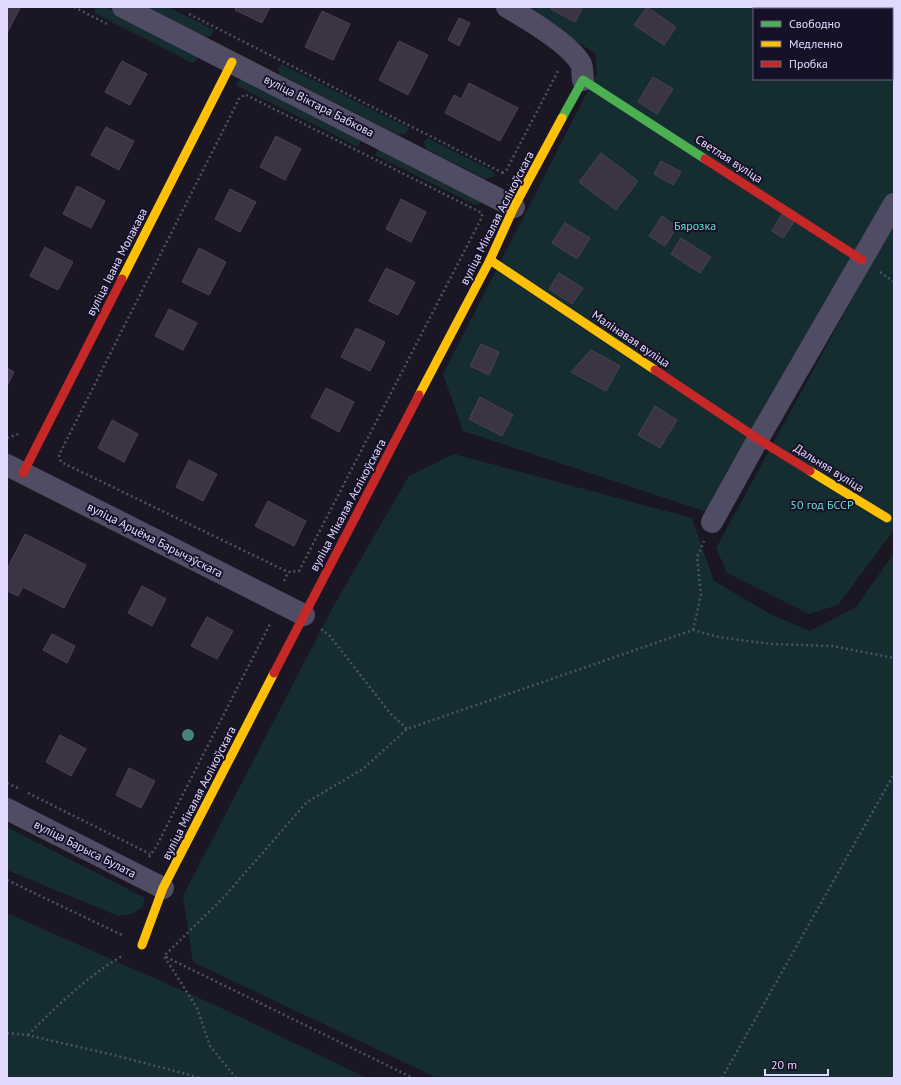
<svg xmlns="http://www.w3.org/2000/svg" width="901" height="1085" viewBox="0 0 901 1085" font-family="'PT Sans',sans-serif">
  <rect width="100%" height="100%" fill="#1a1623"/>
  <g fill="#152c30" fill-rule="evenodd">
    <path d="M 98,7 L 106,7 L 197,53 L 197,60 L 192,63 L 94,13 L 95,8 Z"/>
    <path d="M 145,7 L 169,7 L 214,30 L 211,36 L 205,37 Z"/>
    <path d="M 519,7 L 894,7 L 894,193 L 707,512 L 463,431 L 443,374 L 597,73 L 595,53 ZM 754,9 L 892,9 L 892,79 L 754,79 Z"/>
    <path d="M 281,64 L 409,128 L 406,133 L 399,135 L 280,75 L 278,69 Z"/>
    <path d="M 246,78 L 357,135 L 360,142 L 358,147 L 236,85 L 239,80 Z"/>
    <path d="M 427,138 L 493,171 L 495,176 L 485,179 L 426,149 L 424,142 Z"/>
    <path d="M 382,148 L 481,197 L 481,203 L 475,205 L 375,155 L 378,150 Z"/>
    <path d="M 894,222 L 894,530 L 838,605 L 809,614 L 727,573 L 716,548 Z"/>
    <path d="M 454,454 L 692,518 L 714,581 L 772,615 L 810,631 L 856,607 L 894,553 L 894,1078 L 437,1078 L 193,962 L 183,896 L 334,605 L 409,476 Z"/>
    <path d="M 7,827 L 145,898 L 143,907 L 132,914 L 118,916 L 7,870 Z"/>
    <path d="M 7,913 L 215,1005 L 367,1078 L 7,1078 Z"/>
  </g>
  <g fill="#3a3445" stroke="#484256">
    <path d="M 7,7 L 20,8 L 7,33 Z"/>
    <path d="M 236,7 L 270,7 L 262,23 L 235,10 Z"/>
    <path d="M 552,7 L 583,7 L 575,22 L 551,9 Z"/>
    <path d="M 647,7 L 676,27 L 664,45 L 634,25 Z"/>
    <path d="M 793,7 L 818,7 L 821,9 L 796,9 Z"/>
    <path d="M 322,11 L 350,24 L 333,60 L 305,47 Z"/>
    <path d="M 459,18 L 470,23 L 459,46 L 448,40 Z"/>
    <path d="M 399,41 L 428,55 L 408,95 L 379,80 Z"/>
    <path d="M 122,61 L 147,74 L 130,105 L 105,92 Z"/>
    <path d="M 653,77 L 673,89 L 657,114 L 638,102 Z"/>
    <path d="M 469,83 L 518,108 L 500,141 L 445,113 L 454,95 L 461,99 Z"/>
    <path d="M 106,127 L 134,141 L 119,170 L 91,155 Z"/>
    <path d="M 276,136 L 301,149 L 285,180 L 260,167 Z"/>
    <path d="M 601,153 L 638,181 L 616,210 L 579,182 Z"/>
    <path d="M 661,161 L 681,172 L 673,185 L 654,174 Z"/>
    <path d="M 77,186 L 105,201 L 91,228 L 63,214 Z"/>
    <path d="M 230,189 L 256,202 L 240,232 L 215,219 Z"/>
    <path d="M 401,199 L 426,212 L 411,242 L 386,229 Z"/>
    <path d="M 782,214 L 794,222 L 783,238 L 772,231 Z"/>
    <path d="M 662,216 L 677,227 L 665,246 L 649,236 Z"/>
    <path d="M 565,223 L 590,238 L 577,259 L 552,243 Z"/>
    <path d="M 681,238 L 711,257 L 700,273 L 671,254 Z"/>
    <path d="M 45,247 L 73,262 L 58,290 L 30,276 Z"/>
    <path d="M 199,248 L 226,262 L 209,295 L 182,282 Z"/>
    <path d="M 386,268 L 415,282 L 398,315 L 369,301 Z"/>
    <path d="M 559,273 L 583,288 L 572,304 L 549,289 Z"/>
    <path d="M 169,309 L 197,323 L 183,350 L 155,336 Z"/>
    <path d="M 356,328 L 385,342 L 370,371 L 341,357 Z"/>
    <path d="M 481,344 L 499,352 L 489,375 L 470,366 Z"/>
    <path d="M 591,350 L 620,366 L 606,391 L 571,372 Z"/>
    <path d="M 7,368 L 14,372 L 7,386 Z"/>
    <path d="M 326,388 L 354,402 L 339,432 L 311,417 Z"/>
    <path d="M 480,397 L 513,415 L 502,436 L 469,419 Z"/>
    <path d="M 655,406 L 677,420 L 660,448 L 638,435 Z"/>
    <path d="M 112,420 L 138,434 L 124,462 L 98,448 Z"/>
    <path d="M 189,460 L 217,474 L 203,501 L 176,487 Z"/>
    <path d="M 268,501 L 306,521 L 294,546 L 255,526 Z"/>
    <path d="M 25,534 L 86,565 L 64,608 L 23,587 L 18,596 L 7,591 L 7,569 Z"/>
    <path d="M 142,586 L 166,599 L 152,626 L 128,613 Z"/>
    <path d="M 207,617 L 233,631 L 217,659 L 191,646 Z"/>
    <path d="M 52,634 L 75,646 L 67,663 L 43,650 Z"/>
    <path d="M 60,735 L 86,749 L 71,776 L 46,762 Z"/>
    <path d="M 129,768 L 155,781 L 141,808 L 116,795 Z"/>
  </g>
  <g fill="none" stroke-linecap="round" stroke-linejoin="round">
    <g stroke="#4a5464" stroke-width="2.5" stroke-dasharray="2 3" stroke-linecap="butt">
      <path d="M 74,7 L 109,25"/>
      <path d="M 189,14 L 503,173"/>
      <path d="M 246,95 L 482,213 L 482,217 L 299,571 L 288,572 L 61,462 L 59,455 L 240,97 Z"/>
      <path d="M 502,173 L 506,171 L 559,69"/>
      <path d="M 880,272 L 894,282"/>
      <path d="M 7,438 L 18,434"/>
      <path d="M 284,581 L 288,572"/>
      <path d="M 321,629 L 330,636 L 390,713 L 407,729"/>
      <path d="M 693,630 L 701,595 L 697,557 L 704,541"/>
      <path d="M 7,783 L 18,788"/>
      <path d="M 28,793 L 150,854"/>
      <path d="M 149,857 L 156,847 L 271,622"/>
      <path d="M 7,880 L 124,936"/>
      <path d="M 166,957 L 413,1078"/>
      <path d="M 7,1033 L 27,1035 L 118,1056 L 201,1078"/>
      <path d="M 28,1035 C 58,1005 87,976 124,955"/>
      <path d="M 236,1078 L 210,1046 L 197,1008 L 164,956 L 224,897 L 307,802 L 363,769 L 407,729 L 693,630 L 718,637 L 771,644 L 832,646 L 894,658"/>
      <path d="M 722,1078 L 894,774"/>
    </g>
    <g stroke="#504c63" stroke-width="22">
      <path d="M 123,7 L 514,207"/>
      <path d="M 507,7 C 526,18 571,45 581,64 C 583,68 582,75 583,80"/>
      <path d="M 850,7 L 853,9"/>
      <path d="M 892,36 L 894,38"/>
      <path d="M 7,465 L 304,615"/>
      <path d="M 712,522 L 758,439 L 894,204"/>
      <path d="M 7,809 L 163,888"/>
    </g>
    <path stroke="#4caf50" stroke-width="9" d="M 562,118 L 583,80 L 705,159"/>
    <g stroke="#ffc107" stroke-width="9">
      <path d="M 490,260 L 655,370"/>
      <path d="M 122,279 L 232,62"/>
      <path d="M 419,395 L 490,260 L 514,207 L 562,118"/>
      <path d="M 810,471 L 887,518"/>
      <path d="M 142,945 L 163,888 L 274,673"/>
    </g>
    <g stroke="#c62828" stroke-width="9">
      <path d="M 705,159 L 862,260"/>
      <path d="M 655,370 L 758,439 L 810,471"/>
      <path d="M 23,473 L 122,279"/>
      <path d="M 274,673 L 419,395"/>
    </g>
  </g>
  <circle fill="#44837f" cx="188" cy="735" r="6"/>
  <g text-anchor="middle" stroke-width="4" stroke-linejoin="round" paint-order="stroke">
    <g font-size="12" fill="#e1dafe" stroke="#171128">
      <text transform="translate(319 106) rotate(27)" y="4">вуліца Віктара Бабкова</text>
      <text transform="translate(729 159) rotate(33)" y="4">Светлая вуліца</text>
      <text transform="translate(497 218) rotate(-63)" y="4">вуліца Мікалая Аслікоўскага</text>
      <text transform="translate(117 262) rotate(-63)" y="4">вуліца Івана Молакава</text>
      <text transform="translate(631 339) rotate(34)" y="4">Малінавая вуліца</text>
      <text transform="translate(829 468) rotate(32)" y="4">Дальняя вуліца</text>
      <text transform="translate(348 505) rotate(-62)" y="4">вуліца Мікалая Аслікоўскага</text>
      <text transform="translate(155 540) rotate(27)" y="4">вуліца Арцёма Барычэўскага</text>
      <text transform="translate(199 793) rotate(-63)" y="4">вуліца Мікалая Аслікоўскага</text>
      <text transform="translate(85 849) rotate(27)" y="4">вуліца Барыса Булата</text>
    </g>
    <g font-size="12" fill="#67dcca" stroke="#171128">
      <text x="695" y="230">Бярозка</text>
      <text x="822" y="509">50 год БССР</text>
    </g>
  </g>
  <rect width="901" height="1085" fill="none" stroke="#e1dafe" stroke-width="16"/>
  <rect x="753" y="8" width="140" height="72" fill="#171128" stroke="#68617e"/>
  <rect x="761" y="21" width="20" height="6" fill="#4caf50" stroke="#68617e"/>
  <text x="789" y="28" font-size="12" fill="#e1dafe">Свободно</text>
  <rect x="761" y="41" width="20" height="6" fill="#ffc107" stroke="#68617e"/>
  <text x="789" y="48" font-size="12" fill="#e1dafe">Медленно</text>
  <rect x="761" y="61" width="20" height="6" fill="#c62828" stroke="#68617e"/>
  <text x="789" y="68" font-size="12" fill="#e1dafe">Пробка</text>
  <path d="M765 1069v6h63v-6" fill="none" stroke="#e1dafe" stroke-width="2"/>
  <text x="771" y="1069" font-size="12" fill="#e1dafe" stroke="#171128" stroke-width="3" paint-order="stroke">20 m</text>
</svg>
